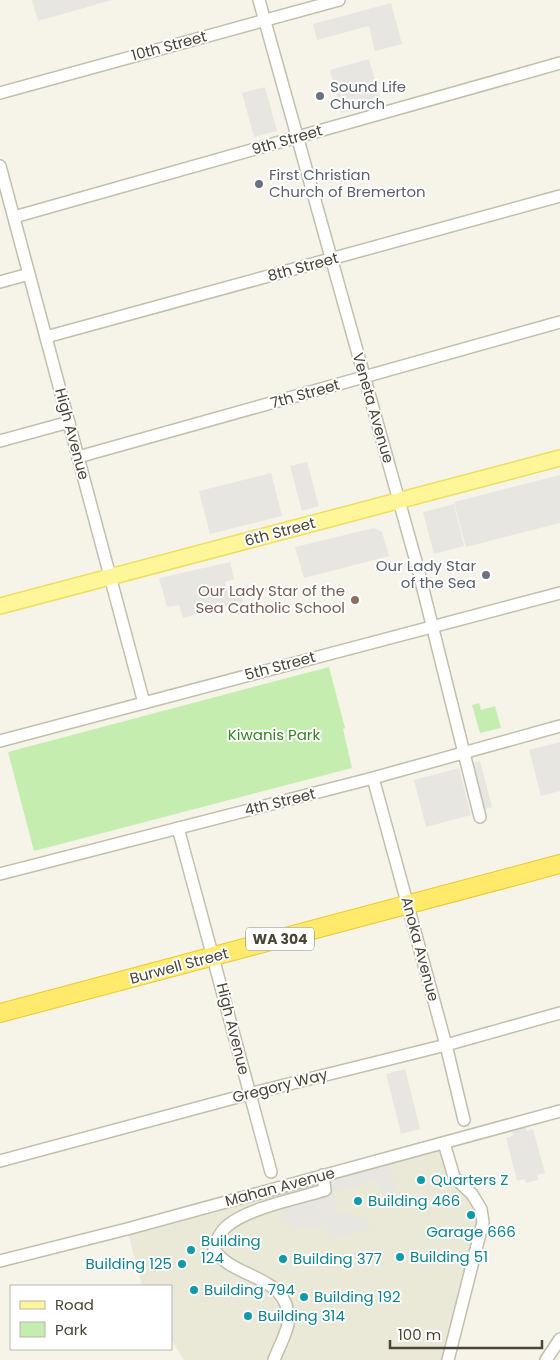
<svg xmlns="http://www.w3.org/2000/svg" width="560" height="1360" viewBox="0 0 560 1360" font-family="Poppins,sans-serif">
  <rect width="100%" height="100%" fill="#f6f4e9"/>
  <path fill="#eae8d7" d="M 444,1143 L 454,1177 L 481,1209 L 448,1360 L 184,1360 L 171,1339 L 171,1286 L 142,1286 L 127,1229 Z"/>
  <g fill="#c5edaf">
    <path d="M 329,667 L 345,728 L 343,729 L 352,768 L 34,851 L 8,752 Z"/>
    <path d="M 479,703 L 481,710 L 495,706 L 501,728 L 480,733 L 472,705 Z"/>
  </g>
  <g fill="#e7e6e1">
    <path d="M 32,0 L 112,0 L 38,21 Z"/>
    <path d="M 391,3 L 402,44 L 375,51 L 369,26 L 317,40 L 313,24 Z"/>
    <path d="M 369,59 L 381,102 L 341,113 L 330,70 Z"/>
    <path d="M 265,87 L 277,131 L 254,137 L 242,93 Z"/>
    <path d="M 307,462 L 319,506 L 302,511 L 290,466 Z"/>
    <path d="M 271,473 L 282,516 L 210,534 L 199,491 Z"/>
    <path d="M 560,475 L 560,523 L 466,547 L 454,502 Z"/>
    <path d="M 454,504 L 464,546 L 434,554 L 423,512 Z"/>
    <path d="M 374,528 L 382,532 L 389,556 L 304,578 L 295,547 Z"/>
    <path d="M 230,562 L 234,579 L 225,582 L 229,595 L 240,593 L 243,602 L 183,618 L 179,605 L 167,607 L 159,578 Z"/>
    <path d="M 560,742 L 560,791 L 541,796 L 529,750 Z"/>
    <path d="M 480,761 L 492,807 L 481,810 L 469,764 Z"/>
    <path d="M 459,768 L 471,815 L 426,827 L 414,780 Z"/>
    <path d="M 405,1069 L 420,1129 L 401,1134 L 386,1074 Z"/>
    <path d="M 526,1127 L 526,1131 L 533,1129 L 545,1173 L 537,1175 L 538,1180 L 526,1183 L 524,1179 L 517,1181 L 506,1138 L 514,1135 L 511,1131 Z"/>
    <path d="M 388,1161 L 396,1192 L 382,1196 L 377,1180 L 332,1192 L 337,1214 L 350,1211 L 352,1219 L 361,1217 L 363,1223 L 369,1222 L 371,1229 L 332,1239 L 327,1224 L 311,1228 L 310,1225 L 293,1230 L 290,1220 L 285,1221 L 279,1199 L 329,1185 L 333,1178 Z"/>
  </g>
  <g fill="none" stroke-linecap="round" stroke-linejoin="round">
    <g stroke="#c2bfab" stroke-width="14">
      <g id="minor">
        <path d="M 259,0 L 417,565 L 480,817"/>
        <path d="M 0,93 L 339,0"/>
        <path d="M 0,166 L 144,703"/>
        <path d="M 14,217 L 560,63"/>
        <path d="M 0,282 L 29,274"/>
        <path d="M 46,337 L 560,196"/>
        <path d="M 0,441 L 69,422"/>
        <path d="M 78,457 L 560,322"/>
        <path d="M 0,741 L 560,593"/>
        <path d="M 373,778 L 446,1045 L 464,1120"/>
        <path d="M 178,828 L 271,1172"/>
        <path d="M 0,874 L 373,778 L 560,726"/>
        <path d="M 444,1143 L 454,1177 L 472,1194 L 481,1209 L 483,1222 L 448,1360"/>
        <path d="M 0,1161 L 249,1094 L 446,1045 L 560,1013"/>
        <path d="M 0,1261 L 127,1229 L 560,1111"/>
        <path d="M 274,1360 C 278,1349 286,1335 288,1324 C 293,1274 232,1280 214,1249 C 217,1240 219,1233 227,1226 C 250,1207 297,1199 325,1190 L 323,1175"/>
        <path d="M 546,1360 L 560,1339"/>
      </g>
    </g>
    <g stroke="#eede5f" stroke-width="18">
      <path id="major" d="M 0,606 L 560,458"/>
    </g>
    <g stroke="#ebc92e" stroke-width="20">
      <path id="highway" d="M 0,1013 L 560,864"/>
    </g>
    <use href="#minor" stroke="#fff" stroke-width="11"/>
    <use href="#major" stroke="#fff599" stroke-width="15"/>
    <use href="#highway" stroke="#ffea6b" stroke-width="18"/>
  </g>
  <g fill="#6b7280" stroke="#fff" stroke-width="2">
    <circle cx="320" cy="96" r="5"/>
    <circle cx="259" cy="184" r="5"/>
    <circle cx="486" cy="575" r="5"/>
  </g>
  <circle fill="#8d6e63" stroke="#fff" stroke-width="2" cx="355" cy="600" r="5"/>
  <g fill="#0f9aa8" stroke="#fff" stroke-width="2">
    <circle cx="421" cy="1180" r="5"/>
    <circle cx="358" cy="1201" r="5"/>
    <circle cx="471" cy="1215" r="5"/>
    <circle cx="191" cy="1250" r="5"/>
    <circle cx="400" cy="1257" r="5"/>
    <circle cx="283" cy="1259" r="5"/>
    <circle cx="182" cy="1264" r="5"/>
    <circle cx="194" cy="1290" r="5"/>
    <circle cx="304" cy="1297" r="5"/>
    <circle cx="248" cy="1316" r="5"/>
  </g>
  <g text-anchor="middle" stroke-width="4" stroke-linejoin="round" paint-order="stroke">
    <rect fill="#fff" stroke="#807e72" stroke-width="1" x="246" y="927.5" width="68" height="23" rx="4"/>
    <g font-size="14" font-weight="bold" fill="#4a4636">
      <text x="280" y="944">WA 304</text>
    </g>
    <g font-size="15" fill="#4a4636" stroke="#fff">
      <text transform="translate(169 46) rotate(-15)" y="5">10th Street</text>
      <text transform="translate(287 140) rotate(-16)" y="5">9th Street</text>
      <text transform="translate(303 267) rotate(-15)" y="5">8th Street</text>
      <text transform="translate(305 394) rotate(-16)" y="5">7th Street</text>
      <text transform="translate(373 408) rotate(74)" y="5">Veneta Avenue</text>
      <text transform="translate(72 434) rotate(75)" y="5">High Avenue</text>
      <text transform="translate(280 532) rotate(-15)" y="5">6th Street</text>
      <text transform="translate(280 666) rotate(-15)" y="5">5th Street</text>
      <text transform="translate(280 802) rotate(-14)" y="5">4th Street</text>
      <text transform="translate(420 949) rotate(75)" y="5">Anoka Avenue</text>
      <text transform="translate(179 966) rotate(-15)" y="5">Burwell Street</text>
      <text transform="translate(233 1029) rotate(76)" y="5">High Avenue</text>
      <text transform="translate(280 1086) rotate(-14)" y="5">Gregory Way</text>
      <text transform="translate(280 1187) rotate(-15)" y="5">Mahan Avenue</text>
    </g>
    <g font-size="15" fill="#5b616d" stroke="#fff" text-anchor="start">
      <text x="330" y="92">Sound Life<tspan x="330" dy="17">Church</tspan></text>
      <text x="269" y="180">First Christian<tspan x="269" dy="17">Church of Bremerton</tspan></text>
      <text x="476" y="571" text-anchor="end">Our Lady Star<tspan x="476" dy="17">of the Sea</tspan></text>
    </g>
    <g font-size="15" fill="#785e54" stroke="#fff" text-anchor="end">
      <text x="345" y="596">Our Lady Star of the<tspan x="345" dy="17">Sea Catholic School</tspan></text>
    </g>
    <g font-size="15" fill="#358323" stroke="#fff">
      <text x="274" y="740">Kiwanis Park</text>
    </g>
    <g font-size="15" fill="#0d838f" stroke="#fff" text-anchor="start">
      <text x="431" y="1185">Quarters Z</text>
      <text x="368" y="1206">Building 466</text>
      <text x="471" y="1237" text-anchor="middle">Garage 666</text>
      <text x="201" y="1246">Building<tspan x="201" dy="17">124</tspan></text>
      <text x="410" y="1262">Building 51</text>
      <text x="293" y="1264">Building 377</text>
      <text x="172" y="1269" text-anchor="end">Building 125</text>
      <text x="204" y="1295">Building 794</text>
      <text x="314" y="1302">Building 192</text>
      <text x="258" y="1321">Building 314</text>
    </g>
  </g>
  <rect x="10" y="1285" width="162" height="65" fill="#ffffff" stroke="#b7b5af"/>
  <rect x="20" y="1301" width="25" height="8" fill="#fff599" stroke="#b7b5af"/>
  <text x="55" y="1310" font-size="15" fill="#4a4636">Road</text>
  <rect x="20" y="1322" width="25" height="15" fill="#c5edaf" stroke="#b7b5af"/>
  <text x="55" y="1335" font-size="15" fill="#4a4636">Park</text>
  <path d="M390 1340v8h152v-8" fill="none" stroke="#4a4636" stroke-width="2.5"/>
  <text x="398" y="1340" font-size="15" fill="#4a4636" stroke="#ffffff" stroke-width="4" paint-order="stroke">100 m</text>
</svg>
